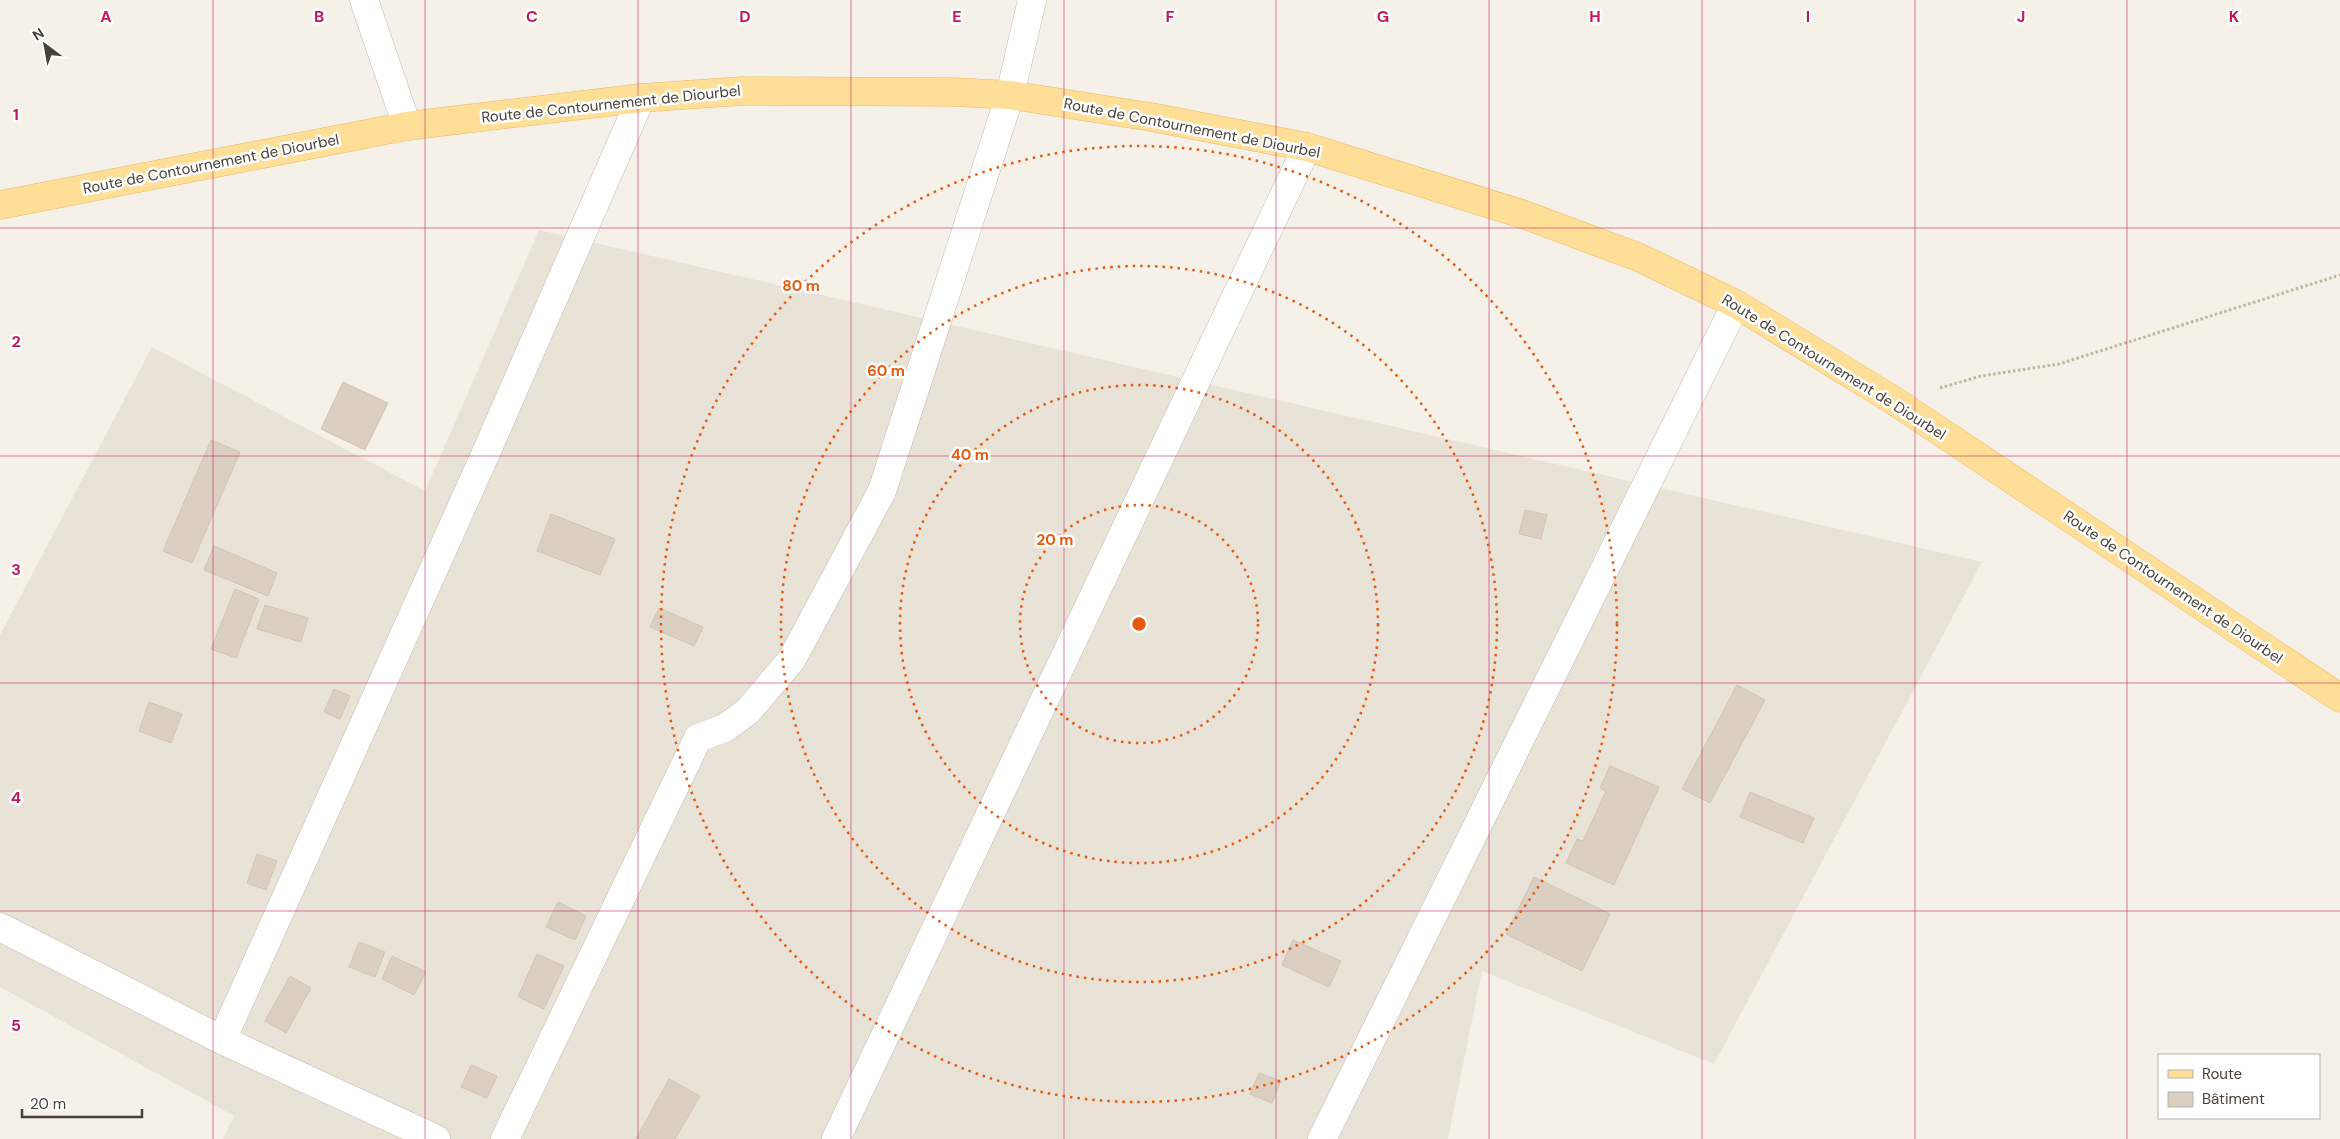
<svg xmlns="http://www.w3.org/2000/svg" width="2340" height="1139" viewBox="0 0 2340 1139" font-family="'DM Sans',sans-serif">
  <rect width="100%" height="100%" fill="#f5f1e9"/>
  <path fill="#e9e3d7" d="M 539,230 L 1982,562 L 1714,1064 L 1482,971 L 1448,1139 L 223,1139 L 234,1116 L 0,987 L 0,635 L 152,347 L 425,491 Z"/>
  <g fill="#dacfc1" stroke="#d2c4b1">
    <path d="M 343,382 L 388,403 L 365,450 L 321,429 Z"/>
    <path d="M 211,440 L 240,452 L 192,563 L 163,551 Z"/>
    <path d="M 1525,510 L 1547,515 L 1541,539 L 1519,534 Z"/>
    <path d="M 551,514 L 615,539 L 600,575 L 537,551 Z"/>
    <path d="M 214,546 L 277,573 L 268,596 L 204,570 Z"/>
    <path d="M 235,589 L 259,599 L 236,658 L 211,649 Z"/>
    <path d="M 265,605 L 308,618 L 301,642 L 257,629 Z"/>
    <path d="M 659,608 L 703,627 L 694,646 L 650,627 Z"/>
    <path d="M 1737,685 L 1765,700 L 1710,803 L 1682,789 Z"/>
    <path d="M 334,689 L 350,696 L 340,719 L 324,712 Z"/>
    <path d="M 149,702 L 182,714 L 171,743 L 139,731 Z"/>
    <path d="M 1610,766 L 1659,787 L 1614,885 L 1566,863 L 1577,839 L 1583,841 L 1606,791 L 1600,788 Z"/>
    <path d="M 1750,792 L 1814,818 L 1803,843 L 1740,817 Z"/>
    <path d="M 257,854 L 277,861 L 266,890 L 247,883 Z"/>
    <path d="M 1534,877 L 1610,914 L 1582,971 L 1506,934 Z"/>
    <path d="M 558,902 L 586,916 L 575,940 L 546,927 Z"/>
    <path d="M 1293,940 L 1341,961 L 1329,987 L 1282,965 Z"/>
    <path d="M 359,942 L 385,952 L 375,977 L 349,967 Z"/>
    <path d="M 537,954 L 564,966 L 544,1009 L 518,997 Z"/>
    <path d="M 392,956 L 426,972 L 414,995 L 382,979 Z"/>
    <path d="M 290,976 L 311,988 L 286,1033 L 265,1021 Z"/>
    <path d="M 471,1065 L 497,1076 L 487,1098 L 461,1087 Z"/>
    <path d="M 1259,1073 L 1281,1081 L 1272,1103 L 1250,1094 Z"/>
    <path d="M 669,1079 L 700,1096 L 675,1139 L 636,1139 Z"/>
  </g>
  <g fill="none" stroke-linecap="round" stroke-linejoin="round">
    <g stroke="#c4bbae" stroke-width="29">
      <g id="minor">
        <path d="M 364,0 L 407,126"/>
        <path d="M 0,927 L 222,1040 L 436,1139"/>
        <path d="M 222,1040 L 485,455 L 641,98"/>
        <path d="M 505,1139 L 698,738 L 725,728 L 748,711 L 792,659 L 882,491 L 1010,95 L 1032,0"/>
        <path d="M 836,1139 L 1307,147"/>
        <path d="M 1322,1139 L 1736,304"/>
      </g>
    </g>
    <g stroke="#e6bb66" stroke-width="29">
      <path id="primary" d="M 0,205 L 407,126 L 641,98 L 742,91 L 954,92 L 1010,95 L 1151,117 L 1307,147 L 1525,215 L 1638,257 L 1736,304 L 1893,400 L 2340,698"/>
    </g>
    <path stroke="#c3b49c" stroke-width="3" stroke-dasharray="2.5 2.5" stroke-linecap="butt" d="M 1940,388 L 1981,376 L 2059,364 L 2340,275"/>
    <use href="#minor" stroke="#fff" stroke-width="28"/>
    <use href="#primary" stroke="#ffde98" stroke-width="28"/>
  </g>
  <path fill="none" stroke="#c2185b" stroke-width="1" stroke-opacity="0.55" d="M 213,0 L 213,1139M 425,0 L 425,1139M 638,0 L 638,1139M 851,0 L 851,1139M 1064,0 L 1064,1139M 1276,0 L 1276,1139M 1489,0 L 1489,1139M 1702,0 L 1702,1139M 1915,0 L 1915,1139M 2127,0 L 2127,1139M 0,228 L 2340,228M 0,456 L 2340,456M 0,683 L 2340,683M 0,911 L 2340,911"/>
  <g fill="none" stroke="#e8590c" stroke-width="2.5" stroke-dasharray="2.5 5">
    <circle cx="1139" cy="624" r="119"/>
    <circle cx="1139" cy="624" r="239"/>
    <circle cx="1139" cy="624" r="358"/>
    <circle cx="1139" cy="624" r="478"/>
  </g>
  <g text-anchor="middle" stroke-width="5" stroke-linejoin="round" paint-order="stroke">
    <g font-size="15" fill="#494137" stroke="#fff">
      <text transform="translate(611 104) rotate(-6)" y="5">Route de Contournement de Diourbel</text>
      <text transform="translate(1192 128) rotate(11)" y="5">Route de Contournement de Diourbel</text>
      <text transform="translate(211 164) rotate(-11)" y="5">Route de Contournement de Diourbel</text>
      <text transform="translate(1834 367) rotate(32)" y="5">Route de Contournement de Diourbel</text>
      <text transform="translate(2173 587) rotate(34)" y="5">Route de Contournement de Diourbel</text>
    </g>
  </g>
  <g font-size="16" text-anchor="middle" font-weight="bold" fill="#c2185b" stroke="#fff" stroke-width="5" stroke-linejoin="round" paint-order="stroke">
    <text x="106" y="22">A</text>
    <text x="319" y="22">B</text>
    <text x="532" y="22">C</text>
    <text x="745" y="22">D</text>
    <text x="957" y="22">E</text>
    <text x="1170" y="22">F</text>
    <text x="1383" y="22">G</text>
    <text x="1595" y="22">H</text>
    <text x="1808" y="22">I</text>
    <text x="2021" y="22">J</text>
    <text x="2234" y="22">K</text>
    <text x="16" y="120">1</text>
    <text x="16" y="347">2</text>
    <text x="16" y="575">3</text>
    <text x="16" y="803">4</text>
    <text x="16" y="1031">5</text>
  </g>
  <circle cx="1139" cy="624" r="8" fill="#e8590c" stroke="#fff" stroke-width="2.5"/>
  <g font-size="15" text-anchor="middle" font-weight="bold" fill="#e8590c" stroke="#fff" stroke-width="5" stroke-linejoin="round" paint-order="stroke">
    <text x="801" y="291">80 m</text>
    <text x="886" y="376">60 m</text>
    <text x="970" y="460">40 m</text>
    <text x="1055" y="545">20 m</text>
  </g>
  <rect x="2158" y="1054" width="162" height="65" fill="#ffffff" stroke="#b6b3af"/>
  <rect x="2168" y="1070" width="25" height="8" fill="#ffde98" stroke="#b6b3af"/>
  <text x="2202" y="1079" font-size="15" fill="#494137">Route</text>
  <rect x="2168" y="1092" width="25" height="15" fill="#dacfc1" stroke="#b6b3af"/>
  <text x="2202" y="1104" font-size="15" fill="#494137">Bâtiment</text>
  <g transform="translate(45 45) rotate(328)" stroke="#ffffff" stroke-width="4" paint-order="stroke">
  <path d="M0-4L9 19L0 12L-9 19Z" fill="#494137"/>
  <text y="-8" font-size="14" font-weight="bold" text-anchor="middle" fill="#494137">N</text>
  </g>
  <path d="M22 1109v8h120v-8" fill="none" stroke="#494137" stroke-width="2.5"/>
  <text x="30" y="1109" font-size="15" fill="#494137" stroke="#ffffff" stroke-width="4" paint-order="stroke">20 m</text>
</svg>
